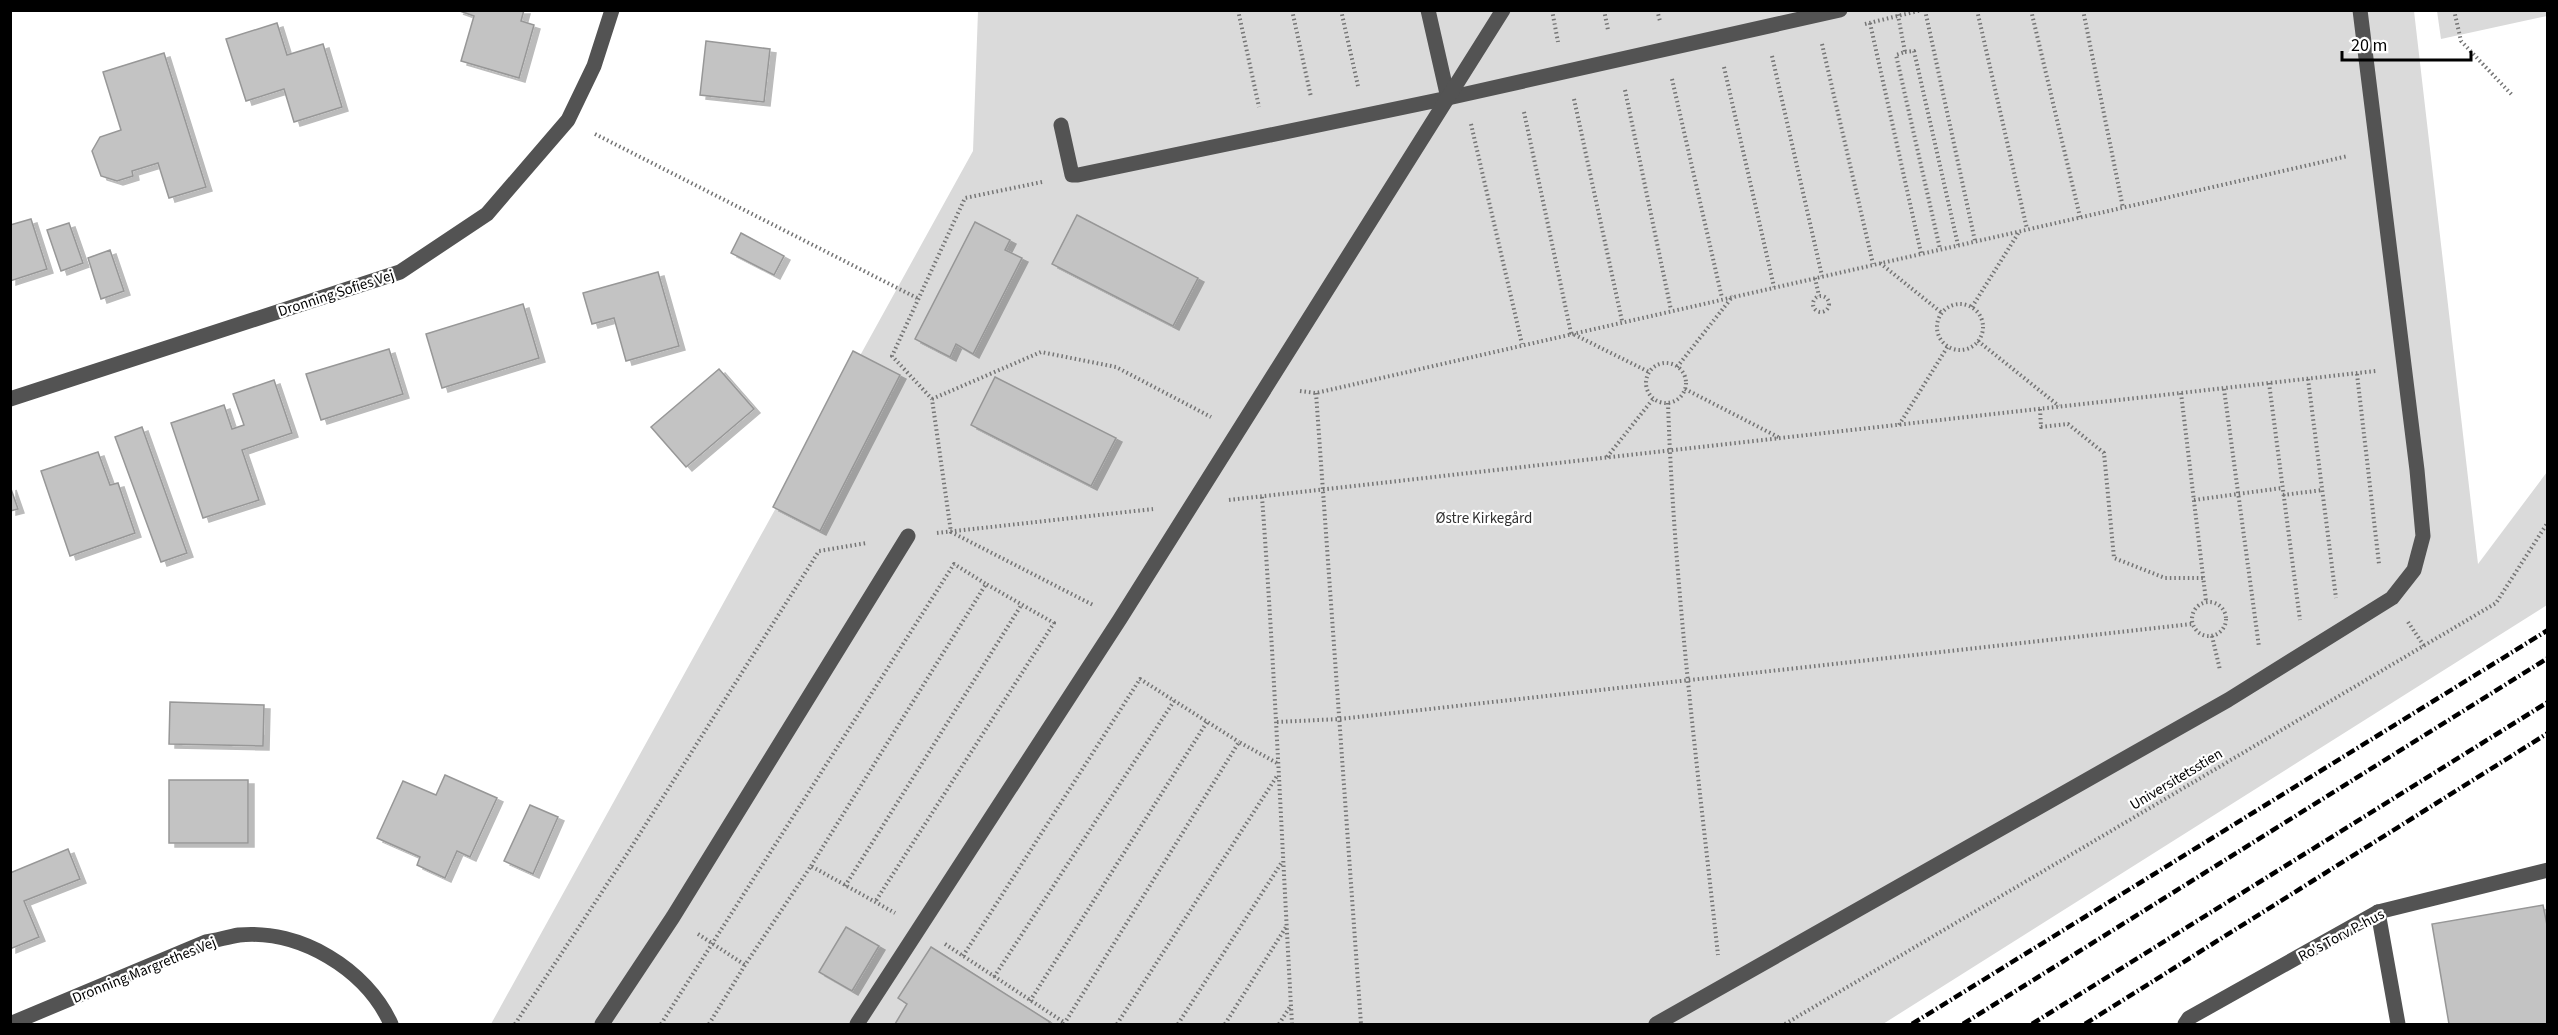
<svg xmlns="http://www.w3.org/2000/svg" width="2558" height="1035" viewBox="0 0 2558 1035" font-family="'Source Sans 3',sans-serif">
  <defs>
    <filter id="shadow"><feDropShadow dx="6" dy="4" stdDeviation="0" flood-color="#0004"/></filter>
  </defs>
  <rect width="100%" height="100%" fill="#fff"/>
  <g fill="#dadada">
    <path d="M 978,11 L 2414,11 L 2478,564 L 2547,472 L 2547,605 L 1883,1024 L 491,1024 L 973,151 Z"/>
    <path d="M 2437,11 L 2547,11 L 2547,16 L 2441,39 Z"/>
  </g>
  <g fill="#c3c3c3" stroke="#979797" stroke-width="1.5" filter="url(#shadow)">
    <path d="M 524,10 L 521,21 L 534,25 L 519,78 L 461,61 L 474,16 L 457,10 Z"/>
    <path d="M 277,23 L 287,55 L 323,44 L 342,107 L 294,122 L 284,89 L 246,101 L 226,39 Z"/>
    <path d="M 706,41 L 770,49 L 764,102 L 700,95 Z"/>
    <path d="M 164,53 L 206,187 L 169,198 L 158,163 L 132,171 L 133,176 L 117,181 L 101,176 L 92,151 L 100,137 L 121,130 L 103,72 Z"/>
    <path d="M 1077,215 L 1198,278 L 1173,326 L 1052,264 Z"/>
    <path d="M 31,219 L 47,269 L 10,281 L 10,225 Z"/>
    <path d="M 975,222 L 1010,240 L 1005,250 L 1022,258 L 973,354 L 956,344 L 950,357 L 915,339 Z"/>
    <path d="M 69,223 L 83,263 L 61,271 L 47,230 Z"/>
    <path d="M 741,233 L 784,256 L 774,275 L 731,253 Z"/>
    <path d="M 110,250 L 124,291 L 101,299 L 88,258 Z"/>
    <path d="M 658,272 L 679,346 L 626,361 L 614,318 L 592,324 L 583,293 Z"/>
    <path d="M 523,304 L 539,358 L 442,388 L 426,334 Z"/>
    <path d="M 389,349 L 403,394 L 321,420 L 306,374 Z"/>
    <path d="M 853,351 L 900,375 L 820,531 L 773,507 Z"/>
    <path d="M 719,369 L 754,409 L 686,467 L 651,427 Z"/>
    <path d="M 995,377 L 1116,438 L 1091,486 L 971,425 Z"/>
    <path d="M 274,380 L 292,433 L 242,450 L 259,500 L 203,518 L 171,423 L 224,405 L 232,429 L 244,425 L 233,394 Z"/>
    <path d="M 142,427 L 187,553 L 161,562 L 115,437 Z"/>
    <path d="M 98,452 L 110,485 L 118,483 L 135,533 L 70,556 L 41,471 Z"/>
    <path d="M 10,486 L 18,509 L 10,511 Z"/>
    <path d="M 170,702 L 264,705 L 263,746 L 169,744 Z"/>
    <path d="M 445,775 L 497,798 L 470,857 L 457,851 L 445,878 L 417,865 L 420,857 L 377,838 L 403,781 L 436,795 Z"/>
    <rect x="169" y="780" width="79" height="63"/>
    <path d="M 530,805 L 558,817 L 533,874 L 504,861 Z"/>
    <path d="M 68,849 L 80,879 L 24,901 L 39,937 L 10,949 L 10,873 Z"/>
    <path d="M 2543,905 L 2548,930 L 2548,1024 L 2449,1024 L 2432,924 Z"/>
    <path d="M 846,927 L 879,946 L 852,991 L 819,972 Z"/>
    <path d="M 931,947 L 1050,1022 L 1048,1024 L 895,1024 L 907,1004 L 898,998 Z"/>
  </g>
  <g fill="none" stroke-linecap="round" stroke-linejoin="round">
    <g stroke="#757575" stroke-width="4" stroke-dasharray="1.5 3" stroke-linecap="butt">
      <path d="M 1238,10 L 1259,107"/>
      <path d="M 1292,10 L 1311,97"/>
      <path d="M 1341,10 L 1358,86"/>
      <path d="M 1552,10 L 1558,42"/>
      <path d="M 1604,10 L 1608,30"/>
      <path d="M 1657,10 L 1660,21"/>
      <path d="M 1897,10 L 1905,52 L 1896,55 L 1940,249"/>
      <path d="M 1925,10 L 1975,241"/>
      <path d="M 1977,10 L 2027,229"/>
      <path d="M 2031,10 L 2080,217"/>
      <path d="M 2083,10 L 2123,208"/>
      <path d="M 2454,10 L 2461,41 L 2513,96"/>
      <path d="M 1870,23 L 1921,253"/>
      <path d="M 1865,24 L 1922,10"/>
      <path d="M 1822,44 L 1873,264"/>
      <path d="M 1905,52 L 1914,51 L 1958,245"/>
      <path d="M 1772,56 L 1822,276"/>
      <path d="M 1724,67 L 1774,287"/>
      <path d="M 1672,79 L 1722,298"/>
      <path d="M 1625,90 L 1671,310"/>
      <path d="M 1574,99 L 1622,321"/>
      <path d="M 1524,112 L 1571,333 L 1649,372"/>
      <path d="M 1471,124 L 1522,344"/>
      <path d="M 595,134 L 917,298"/>
      <path d="M 1042,182 L 965,198 L 892,356 L 932,399 L 951,532 L 1093,605"/>
      <path d="M 1880,263 L 1942,313"/>
      <path d="M 1815,278 L 1819,296"/>
      <circle cx="1821" cy="304" r="8"/>
      <circle cx="1960" cy="327" r="23"/>
      <path d="M 1972,307 L 2019,232"/>
      <path d="M 1978,341 L 2059,406"/>
      <circle cx="1666" cy="383" r="20"/>
      <path d="M 1677,367 L 1733,296"/>
      <path d="M 2357,374 L 2379,564"/>
      <path d="M 2308,379 L 2336,598"/>
      <path d="M 2269,383 L 2300,620"/>
      <path d="M 1685,389 L 1780,438"/>
      <path d="M 2224,389 L 2259,647"/>
      <path d="M 1300,391 L 1316,393 L 2348,156"/>
      <path d="M 1316,393 L 1361,1024"/>
      <path d="M 2181,393 L 2206,601"/>
      <path d="M 932,399 L 1041,352 L 1116,367 L 1211,417"/>
      <path d="M 1668,403 C 1674,587 1698,772 1718,955"/>
      <path d="M 2040,409 L 2041,427 L 2068,424 L 2104,453 L 2114,558 L 2165,578 L 2203,578"/>
      <path d="M 1899,425 L 1948,346"/>
      <path d="M 1607,457 L 1653,399"/>
      <path d="M 2283,495 L 2323,490"/>
      <path d="M 1262,497 C 1275,673 1282,849 1292,1024"/>
      <path d="M 1229,500 L 2376,371"/>
      <path d="M 2194,500 L 2282,488"/>
      <path d="M 937,533 L 1153,509"/>
      <circle cx="2209" cy="619" r="17"/>
      <path d="M 2408,622 L 2424,646"/>
      <path d="M 2212,636 L 2220,670"/>
      <path d="M 1277,722 L 1340,719 L 2192,624"/>
      <path d="M 811,866 L 986,584 L 1054,623 L 875,902"/>
      <path d="M 845,886 L 1022,604"/>
      <path d="M 698,934 L 745,965"/>
      <path d="M 945,944 L 1065,1023"/>
      <path d="M 963,956 L 1140,679 L 1239,742"/>
      <path d="M 994,977 L 1174,701"/>
      <path d="M 1030,1001 L 1207,722"/>
      <path d="M 515,1024 L 627,854 L 819,551 L 867,543"/>
      <path d="M 661,1024 L 954,564 L 986,584"/>
      <path d="M 709,1024 L 745,965 L 811,866 L 895,913"/>
      <path d="M 1064,1024 L 1239,742 L 1277,763"/>
      <path d="M 1117,1024 L 1277,776"/>
      <path d="M 1178,1024 L 1282,862"/>
      <path d="M 1225,1024 L 1286,927"/>
      <path d="M 1279,1024 L 1291,1005"/>
      <path d="M 1785,1024 L 2496,603 L 2548,522"/>
    </g>
    <g stroke="#535353" stroke-width="15">
      <path d="M 1428,10 L 1448,98"/>
      <path d="M 1061,125 L 1072,175 L 1078,175 L 1448,98 L 1840,10"/>
      <path d="M 10,399 L 400,272 L 487,214 L 568,120 L 594,66 L 612,10"/>
      <path d="M 2378,912 L 2398,1024"/>
      <path d="M 10,1024 L 206,942 C 217,940 228,937 239,935 C 300,929 366,969 391,1024"/>
      <path d="M 602,1024 L 673,917 L 908,536"/>
      <path d="M 857,1024 L 1120,619 L 1503,10"/>
      <path d="M 1656,1024 L 2228,700 L 2392,598 L 2414,570 L 2423,536 L 2417,470 L 2360,10"/>
      <path d="M 2185,1024 L 2189,1018 L 2378,912 L 2548,870"/>
    </g>
    <g stroke="#000" stroke-width="4.5" stroke-dasharray="9 3 1.5 3" stroke-linecap="butt">
      <path d="M 1912,1024 L 2548,630"/>
      <path d="M 1963,1024 L 2548,658"/>
      <path d="M 2032,1024 L 2548,702"/>
      <path d="M 2085,1024 L 2548,733"/>
    </g>
  </g>
  <g text-anchor="middle" stroke-width="4.5" stroke-linejoin="round" paint-order="stroke">
    <g font-size="15" fill="#000" stroke="#fff">
      <text transform="translate(336 293) rotate(-18)" y="5">Dronning Sofies Vej</text>
      <text transform="translate(2176 779) rotate(-31)" y="5">Universitetsstien</text>
      <text transform="translate(2341 935) rotate(-28)" y="5">Ro's Torv P-hus</text>
      <text transform="translate(144 970) rotate(-22)" y="5">Dronning Margrethes Vej</text>
    </g>
    <g font-size="15" fill="#313131" stroke="#fff">
      <text x="1484" y="523">Østre Kirkegård</text>
    </g>
  </g>
  <rect width="2558" height="1035" fill="none" stroke="#000000" stroke-width="24"/>
  <path d="M2342 51v9h129v-9" fill="none" stroke="#000000" stroke-width="3"/>
  <text x="2351" y="51" font-size="18" fill="#000000" stroke="#ffffff" stroke-width="4.5" paint-order="stroke">20 m</text>
</svg>
